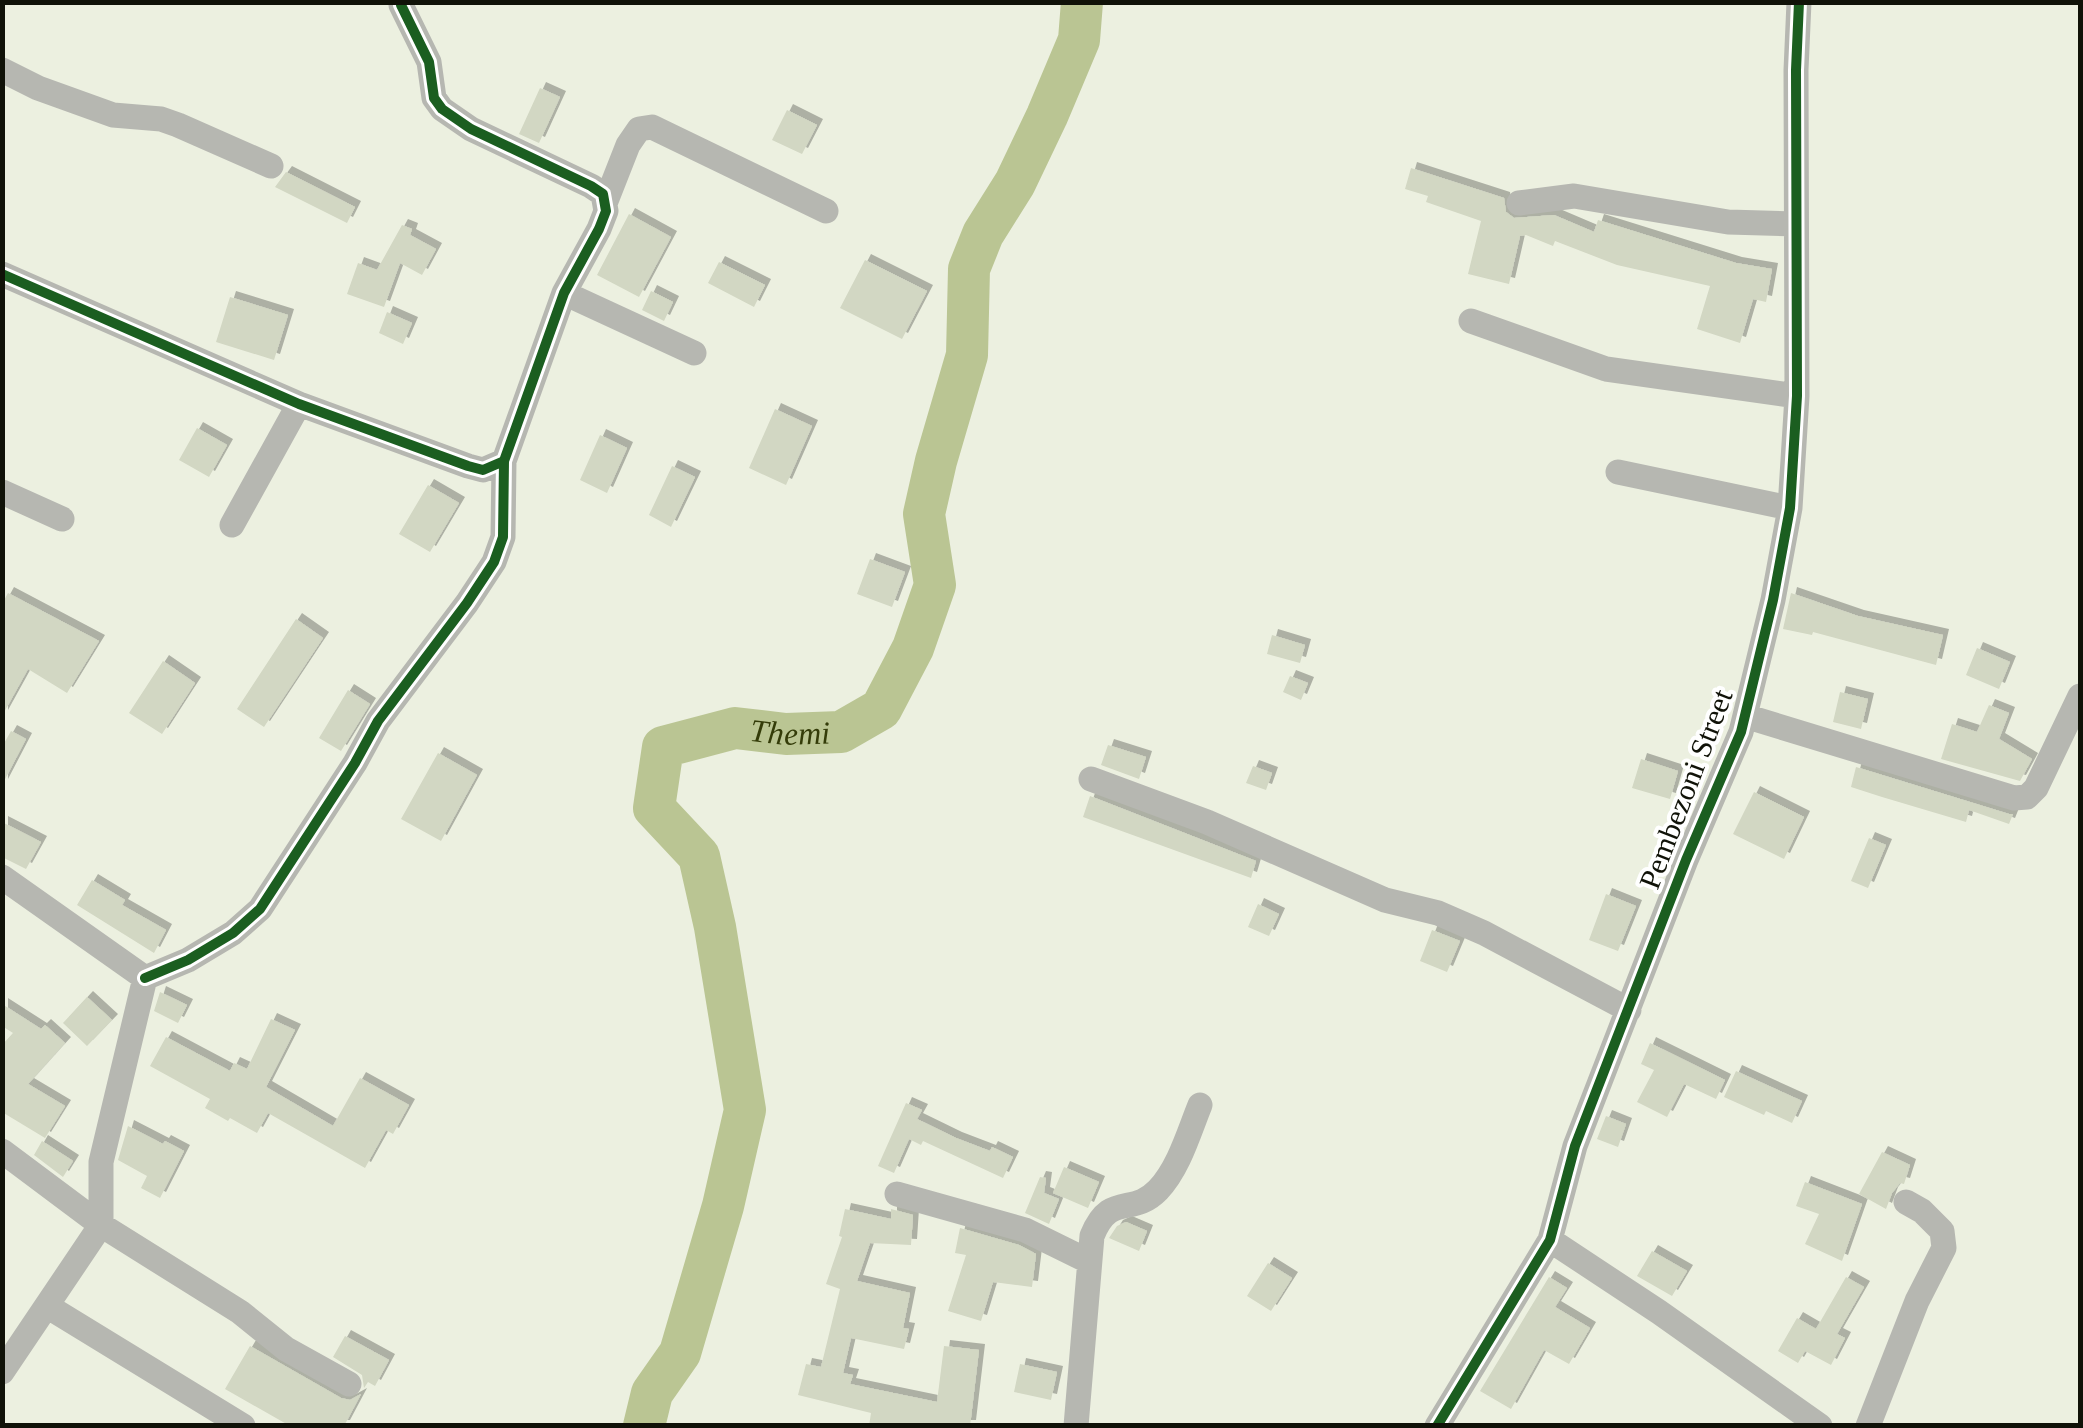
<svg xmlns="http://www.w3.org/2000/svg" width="2083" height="1428" font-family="Georgia,serif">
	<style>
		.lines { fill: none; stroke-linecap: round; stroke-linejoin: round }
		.river { stroke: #bac593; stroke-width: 42 }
		.building { fill: #d2d7c3; filter: url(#shadow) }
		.street { stroke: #b6b7b1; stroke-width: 25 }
		.cycleway-casing { stroke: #fff; stroke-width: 16 }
		.cycleway { stroke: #1b5e20; stroke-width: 10 }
		.labels { text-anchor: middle; stroke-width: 8; stroke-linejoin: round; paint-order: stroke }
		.street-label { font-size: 30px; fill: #101208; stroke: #fff }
		.water-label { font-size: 32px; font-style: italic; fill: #343c09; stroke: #fff }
	</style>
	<defs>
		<filter id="shadow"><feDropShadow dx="6" dy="-6" stdDeviation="0" flood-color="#0004"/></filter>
	</defs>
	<rect width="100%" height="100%" fill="#ecf0e0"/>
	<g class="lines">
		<path class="river" id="s1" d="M 644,1426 L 652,1393 L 680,1353 L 723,1206 L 745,1110 L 715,927 L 699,856 L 654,808 L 663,747 L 735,728 L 786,734 L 841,732 L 881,709 L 913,648 L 935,585 L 924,514 L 936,461 L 967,355 L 969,269 L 983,234 L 1015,183 L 1047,116 L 1079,40 L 1082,2"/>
	</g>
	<path class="building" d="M 540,88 L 560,97 L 539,143 L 519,134 Z
		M 787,110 L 817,125 L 802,154 L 772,140 Z
		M 1411,168 L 1504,198 L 1506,212 L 1514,218 L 1554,215 L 1594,232 L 1598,220 L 1736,263 L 1772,269 L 1766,302 L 1753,299 L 1740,343 L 1697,329 L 1710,286 L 1617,265 L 1555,241 L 1553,246 L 1526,235 L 1520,236 L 1509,284 L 1468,274 L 1481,221 L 1426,202 L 1428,196 L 1405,189 Z
		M 286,172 L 355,207 L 347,223 L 275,187 Z
		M 629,214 L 671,237 L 639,297 L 597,275 Z
		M 402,225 L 412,229 L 410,235 L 436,249 L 422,275 L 400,263 L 384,307 L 347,294 L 358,263 L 377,270 Z
		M 865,260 L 927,291 L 902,339 L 840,308 Z
		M 719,262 L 765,285 L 754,307 L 708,283 Z
		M 651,291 L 673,302 L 664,321 L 642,310 Z
		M 230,297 L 288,315 L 274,360 L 216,342 Z
		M 387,312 L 412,323 L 403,344 L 379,333 Z
		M 775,409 L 812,426 L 786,485 L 749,468 Z
		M 197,428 L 227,445 L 209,477 L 179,460 Z
		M 600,435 L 627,448 L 607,493 L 580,480 Z
		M 672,466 L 695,477 L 671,527 L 649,515 Z
		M 428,485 L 459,503 L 430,552 L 399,534 Z
		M 870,559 L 905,572 L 892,607 L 857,594 Z
		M 8,593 L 99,641 L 67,693 L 28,669 L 2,716 L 2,604 Z
		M 1791,593 L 1858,616 L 1943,635 L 1936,665 L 1813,632 L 1812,635 L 1783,629 Z
		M 296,619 L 323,638 L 264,727 L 237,709 Z
		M 1272,635 L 1305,645 L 1300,663 L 1267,654 Z
		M 1977,648 L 2010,662 L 1999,689 L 1966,675 Z
		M 163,661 L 195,683 L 162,734 L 129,713 Z
		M 1290,676 L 1308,683 L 1301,700 L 1283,692 Z
		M 348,690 L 370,704 L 341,751 L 319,738 Z
		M 1840,692 L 1868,699 L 1861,729 L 1833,722 Z
		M 1989,705 L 2009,713 L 1999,739 L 2032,759 L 2020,781 L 1941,759 L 1952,724 L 1977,732 Z
		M 11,731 L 26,739 L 2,785 L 2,747 Z
		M 1108,745 L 1146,757 L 1139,779 L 1101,765 Z
		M 438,753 L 477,775 L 441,841 L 401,819 Z
		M 1641,759 L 1678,771 L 1670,799 L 1632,788 Z
		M 1253,766 L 1272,773 L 1266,790 L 1246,783 Z
		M 1856,767 L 2009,814 L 2013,814 L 2009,824 L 1969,810 L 1966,822 L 1882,797 L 1851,787 Z
		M 1754,792 L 1804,817 L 1784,859 L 1733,834 Z
		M 1090,796 L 1256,861 L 1251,878 L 1083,817 Z
		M 2,822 L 41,842 L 26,869 L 2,857 Z
		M 1869,838 L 1886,845 L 1868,888 L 1851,881 Z
		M 92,880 L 125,900 L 122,905 L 166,930 L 154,953 L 77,905 Z
		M 1606,894 L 1636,906 L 1618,951 L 1589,940 Z
		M 1258,904 L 1279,914 L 1269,936 L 1248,927 Z
		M 1432,930 L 1460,941 L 1447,972 L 1420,961 Z
		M 160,992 L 187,1005 L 178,1023 L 154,1011 Z
		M 87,997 L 112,1020 L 87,1046 L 63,1023 Z
		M 2,1004 L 41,1029 L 45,1025 L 65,1043 L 28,1084 L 65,1106 L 45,1138 L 2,1112 L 2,1045 L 13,1033 L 2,1026 Z
		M 271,1019 L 295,1030 L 266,1087 L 333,1126 L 360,1078 L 409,1105 L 393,1134 L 386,1130 L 365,1168 L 268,1113 L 257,1133 L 230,1118 L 228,1121 L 205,1108 L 210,1099 L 150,1066 L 166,1037 L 230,1071 L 234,1063 L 247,1069 Z
		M 1650,1043 L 1725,1080 L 1716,1099 L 1684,1084 L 1667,1117 L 1637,1102 L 1654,1070 L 1641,1064 Z
		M 1736,1071 L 1802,1101 L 1792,1123 L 1766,1111 L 1764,1115 L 1724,1097 Z
		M 906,1103 L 922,1110 L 917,1119 L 956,1138 L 990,1151 L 992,1147 L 1013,1157 L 1003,1178 L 923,1141 L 921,1145 L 909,1139 L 894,1173 L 878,1166 Z
		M 1606,1116 L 1626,1124 L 1618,1147 L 1597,1139 Z
		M 128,1126 L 163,1144 L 165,1141 L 184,1151 L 160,1198 L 141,1188 L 147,1176 L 118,1160 Z
		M 42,1141 L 73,1161 L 63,1177 L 34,1155 Z
		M 1882,1152 L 1910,1165 L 1904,1184 L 1900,1183 L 1892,1193 L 1886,1209 L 1859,1194 Z
		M 1064,1167 L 1099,1182 L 1088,1208 L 1053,1193 Z
		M 1040,1177 L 1046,1178 L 1044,1193 L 1059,1199 L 1049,1224 L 1025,1213 Z
		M 1805,1182 L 1862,1204 L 1842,1261 L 1805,1244 L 1819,1214 L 1796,1206 Z
		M 845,1209 L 891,1219 L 891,1209 L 913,1215 L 911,1245 L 870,1243 L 857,1281 L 910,1293 L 903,1328 L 909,1329 L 904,1349 L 851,1338 L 843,1373 L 853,1375 L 850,1384 L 937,1402 L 944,1346 L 979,1350 L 970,1426 L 869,1426 L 871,1413 L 798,1395 L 806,1364 L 821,1367 L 840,1289 L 826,1284 L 842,1237 L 839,1236 Z
		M 1126,1222 L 1147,1231 L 1139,1251 L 1109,1238 L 1117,1226 Z
		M 960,1228 L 1019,1245 L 1036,1254 L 1032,1287 L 993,1282 L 981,1321 L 948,1311 L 966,1255 L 955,1253 Z
		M 1652,1251 L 1687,1271 L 1672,1296 L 1637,1276 Z
		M 1268,1263 L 1292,1278 L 1271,1311 L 1247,1296 Z
		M 1549,1277 L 1567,1288 L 1555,1307 L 1590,1328 L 1569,1364 L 1544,1350 L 1511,1409 L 1480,1391 Z
		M 1846,1277 L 1864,1287 L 1837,1334 L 1845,1338 L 1831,1365 L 1805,1351 L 1798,1363 L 1778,1351 L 1797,1318 L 1816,1329 Z
		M 345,1336 L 389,1360 L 375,1386 L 368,1382 L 364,1388 L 362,1375 L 333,1357 Z
		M 250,1346 L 341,1398 L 350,1400 L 361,1394 L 344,1426 L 290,1426 L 225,1389 Z
		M 1020,1364 L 1057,1372 L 1051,1400 L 1014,1392 Z"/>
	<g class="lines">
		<path class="street" d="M 2,70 L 38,88 L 113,115 L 161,119 L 178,125 L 271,166
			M 606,201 L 628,145 L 639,129 L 652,127 L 826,211
			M 1519,203 L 1574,196 L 1728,222 L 1796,224
			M 2,274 L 299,404 L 468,466 L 483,470 L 504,461 L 564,293 L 599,229 L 606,211 L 603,194 L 591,186 L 471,129 L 442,109 L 434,98 L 429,62 L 401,5
			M 564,293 L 694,353
			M 1471,321 L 1606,369 L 1797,396
			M 1618,472 L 1790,508
			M 2,492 L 62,519
			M 232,525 L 299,404
			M 1745,716 L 2014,798 L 2027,797 L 2036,788 L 2080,696
			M 1091,779 L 1207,822 L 1385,900 L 1438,913 L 1484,933 L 1629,1010
			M 2,877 L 145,978
			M 145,978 L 188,960 L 233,933 L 260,909 L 355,763 L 378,721 L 467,603 L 494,562 L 503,537 L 504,461
			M 2,1151 L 101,1225 L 240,1312 L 286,1349 L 349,1384
			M 897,1194 L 1025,1230 L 1088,1261
			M 1550,1240 L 1659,1312 L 1820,1426
			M 47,1306 L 243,1426
			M 2,1372 L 101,1225 L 101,1162 L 145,978
			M 1076,1426 L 1092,1236 C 1110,1191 1132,1217 1158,1190 C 1179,1168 1189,1132 1200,1105
			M 1437,1426 L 1550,1240 L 1575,1146 L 1686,860 L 1741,732 L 1773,600 L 1790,508 L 1797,396 L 1796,70 L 1799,2
			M 1868,1426 L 1917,1301 L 1944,1248 L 1942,1231 L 1922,1211 L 1906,1202"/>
		<defs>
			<path id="cycleway" d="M 2,274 L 299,404 L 468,466 L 483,470 L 504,461 L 564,293 L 599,229 L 606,211 L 603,194 L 591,186 L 471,129 L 442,109 L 434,98 L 429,62 L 401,5
				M 145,978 L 188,960 L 233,933 L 260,909 L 355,763 L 378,721 L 467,603 L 494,562 L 503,537 L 504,461
				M 1437,1426 L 1550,1240 L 1575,1146 L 1686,860 L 1741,732 L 1773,600 L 1790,508 L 1797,396 L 1796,70 L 1799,2"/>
		</defs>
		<use href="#cycleway" class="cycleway-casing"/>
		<use href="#cycleway" class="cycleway"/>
	</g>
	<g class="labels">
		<g class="street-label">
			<text transform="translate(1686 789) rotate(-69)" y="10">Pembezoni Street</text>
		</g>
		<g class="water-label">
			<text dy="11" stroke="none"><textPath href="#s1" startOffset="850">Themi</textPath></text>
		</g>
	</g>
	<rect width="2083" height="1428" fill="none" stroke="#101208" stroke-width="10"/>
</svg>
